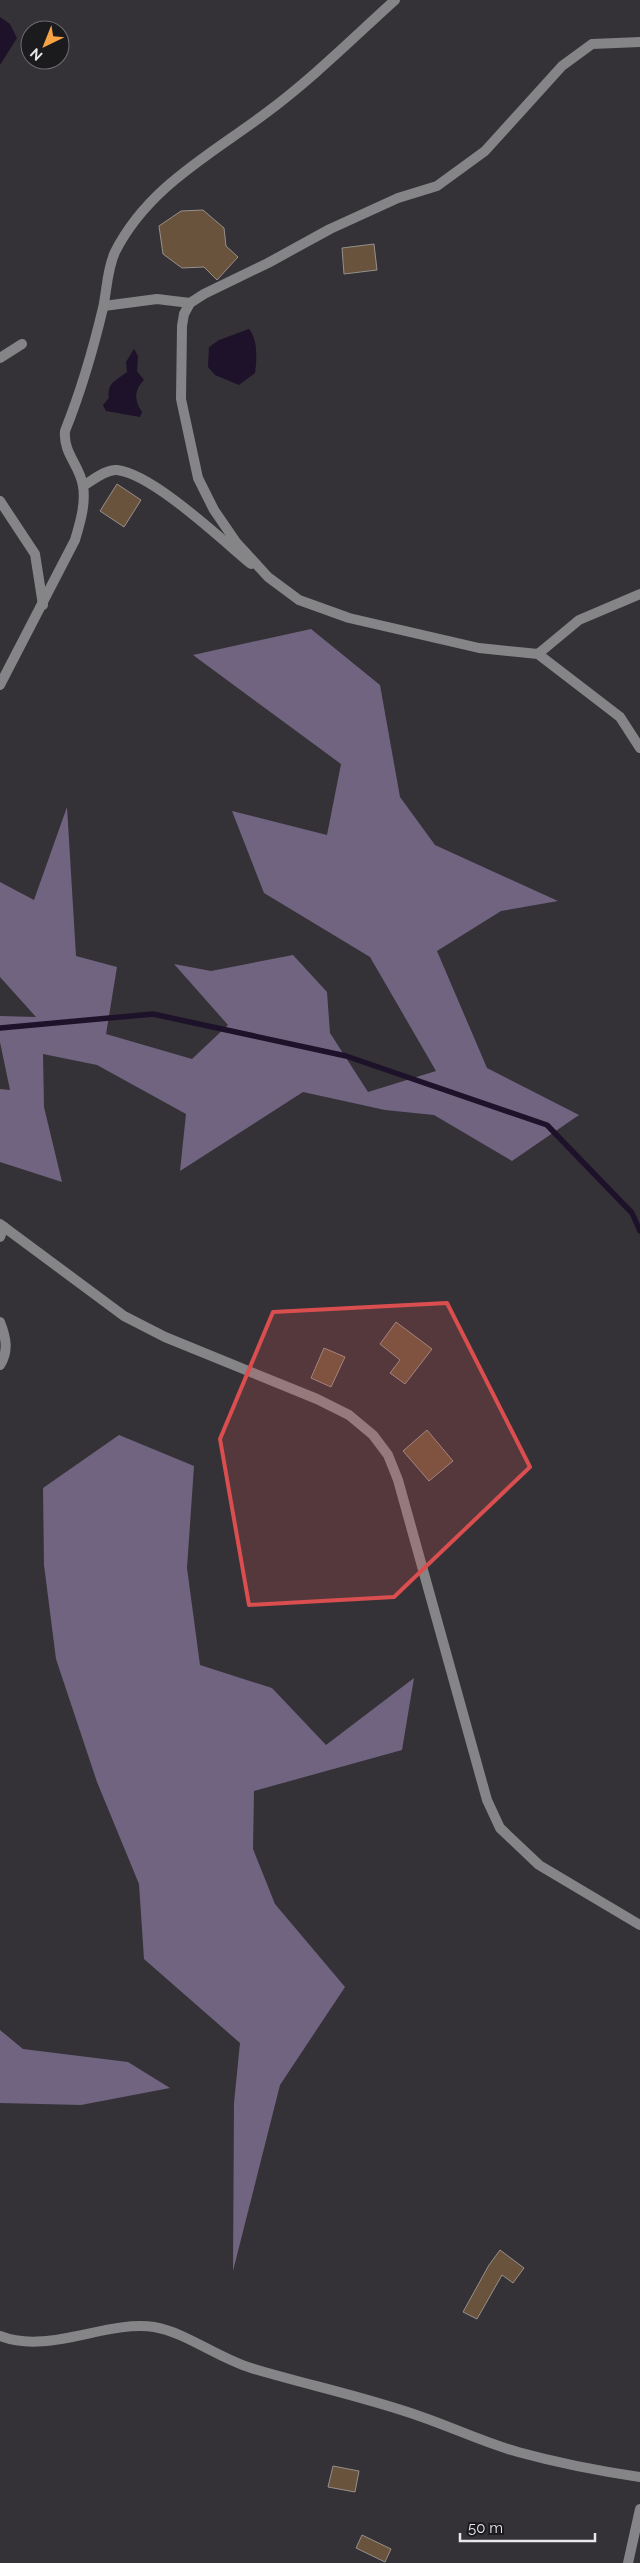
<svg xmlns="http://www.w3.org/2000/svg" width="640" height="2563" font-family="Raleway,sans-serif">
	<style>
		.forest { fill: #706480 }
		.water { fill: #1d1229 }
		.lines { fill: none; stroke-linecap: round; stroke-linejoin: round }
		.stream { stroke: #1d1229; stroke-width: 5.5 }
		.building { fill: #6a533d; stroke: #96908b }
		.service { stroke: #858486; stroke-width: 10 }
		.minor { stroke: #858486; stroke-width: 10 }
		.marked { fill: #da4e4f; fill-opacity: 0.2; stroke: #da4e4f; stroke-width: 4; stroke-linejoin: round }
	</style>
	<rect width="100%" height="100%" fill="#343237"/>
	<path class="forest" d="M 311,629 L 380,685 L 400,797 L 435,845 L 558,901 L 501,911 L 437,951 L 487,1068 L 579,1115 L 512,1161 L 434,1115 L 385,1110 L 303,1092 L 180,1171 L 186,1114 L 97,1065 L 43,1054 L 44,1107 L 62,1182 L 0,1162 L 0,1089 L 10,1090 L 0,1042 L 0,1016 L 36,1017 L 0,977 L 0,882 L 34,900 L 67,807 L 76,956 L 117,967 L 106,1034 L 192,1059 L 228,1025 L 174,964 L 211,971 L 293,955 L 327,992 L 330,1033 L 368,1092 L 436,1071 L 370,957 L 264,893 L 232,811 L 327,835 L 341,764 L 193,655 Z
		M 119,1435 L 194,1466 L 187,1568 L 200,1665 L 272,1688 L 326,1745 L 414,1678 L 402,1750 L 254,1791 L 253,1849 L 275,1904 L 345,1987 L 280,2085 L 233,2271 L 234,2103 L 240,2043 L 144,1959 L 139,1884 L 97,1782 L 56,1659 L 44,1565 L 43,1488 Z
		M 0,2030 L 23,2049 L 128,2062 L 170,2088 L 81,2105 L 0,2103 Z"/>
	<path class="water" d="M 0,17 L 10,24 L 17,38 L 0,65 Z
		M 249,329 C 258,340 257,359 255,373 L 239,385 L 215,375 L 208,367 L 209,347 L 219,340 Z
		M 134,349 L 138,356 L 137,371 L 144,380 C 134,390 134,401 142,412 L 140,417 L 106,411 L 103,405 L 109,398 C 106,383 117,380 127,372 L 126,362 Z"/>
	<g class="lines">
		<path class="stream" d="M 0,1028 L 153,1014 L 346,1056 L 547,1125 L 632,1213 L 640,1231"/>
	</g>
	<path class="building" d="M 203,210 L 224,228 L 226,246 L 238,257 L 217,280 L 204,267 L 182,268 L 163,254 L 159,226 L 181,211 Z
		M 374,244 L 377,270 L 344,274 L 342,248 Z
		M 117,484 L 141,500 L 124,527 L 100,511 Z
		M 396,1322 L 432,1349 L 405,1384 L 390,1373 L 400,1360 L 380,1344 Z
		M 324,1348 L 345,1357 L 331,1387 L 311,1378 Z
		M 427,1430 L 453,1461 L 429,1481 L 403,1451 Z
		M 500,2250 L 524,2268 L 513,2283 L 502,2275 L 477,2319 L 463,2312 L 489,2265 Z
		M 333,2466 L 359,2471 L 355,2492 L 328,2487 Z
		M 362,2535 L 391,2549 L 385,2562 L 356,2548 Z"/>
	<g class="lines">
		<path class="service" d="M 104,306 L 157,299 L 190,303
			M 0,358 L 22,344
			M 83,486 C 93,480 106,469 117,470 C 153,474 222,540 251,564
			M 0,501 L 35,554 L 43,605
			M 0,1237 L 4,1227
			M 0,1322 C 6,1337 9,1351 0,1365
			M 628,2563 L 640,2509"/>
		<path class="minor" d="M 640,42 L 592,44 L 562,66 L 485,151 L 437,186 L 398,198 L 330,229 L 268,263 L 204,294 L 190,303 L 184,314 L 182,326 L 181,399 L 198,478 L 214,510 L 236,542 L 268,577 L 299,600 L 349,618 L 479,648 L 538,654 L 579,620 L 640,594
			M 538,654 L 620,717 L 640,748
			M 0,685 L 75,540 C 80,523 86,504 83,486 C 80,465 63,454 65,431 C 81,391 93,350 103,308 C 107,290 107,269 115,252 C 148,187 210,155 266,113 C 312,79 353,38 395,0
			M 0,1224 L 124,1316 L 165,1337 L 317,1399 L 349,1415 L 373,1435 L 388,1455 L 398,1480 L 487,1800 L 500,1828 L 539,1865 L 640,1925
			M 0,2336 C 48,2355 106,2320 154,2327 C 185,2332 218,2358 251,2368 C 307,2385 366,2397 422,2417 C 454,2428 485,2443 518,2452 C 558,2463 599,2471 640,2477"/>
	</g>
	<path class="marked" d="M 447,1303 L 530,1467 L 394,1597 L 249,1605 L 220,1439 L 273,1312 Z"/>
	<g transform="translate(45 45) rotate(223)"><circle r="24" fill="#1b1a1d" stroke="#6d6c6f"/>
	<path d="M0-4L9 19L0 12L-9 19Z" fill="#f5a345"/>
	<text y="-8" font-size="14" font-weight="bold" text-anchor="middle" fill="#e8e7eb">N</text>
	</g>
	<path d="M460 2533v8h135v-8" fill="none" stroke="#e8e7eb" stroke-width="2.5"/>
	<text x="468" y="2533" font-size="15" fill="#e8e7eb" stroke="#1b1a1d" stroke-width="4" paint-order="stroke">50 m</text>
</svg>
